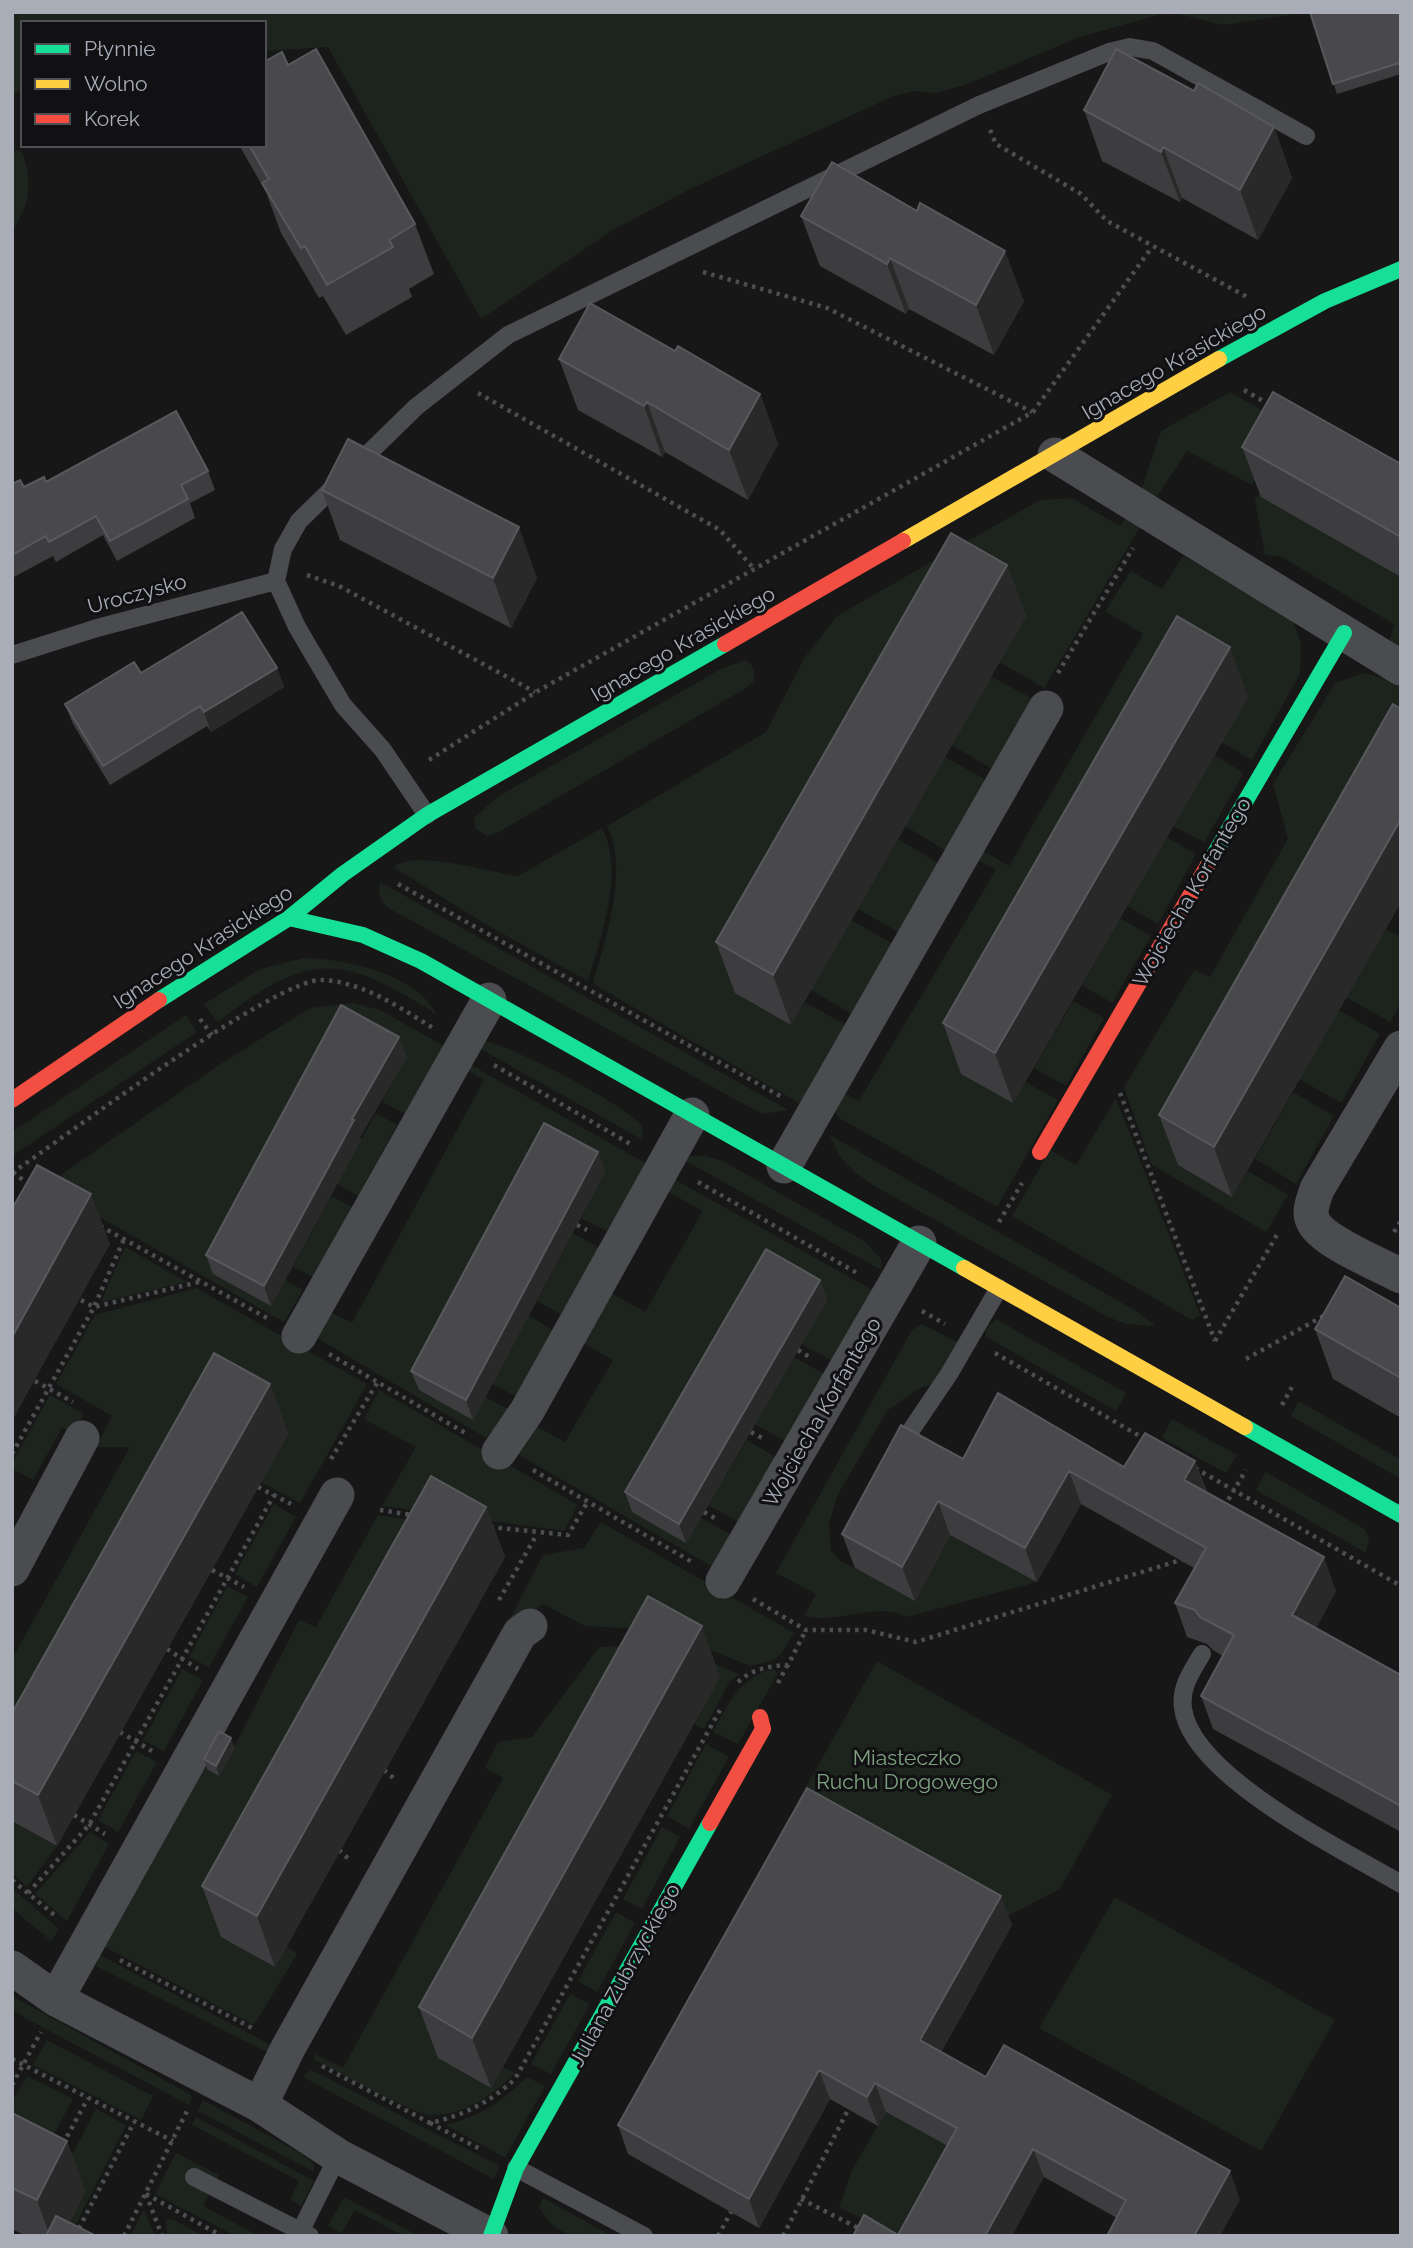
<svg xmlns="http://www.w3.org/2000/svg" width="1413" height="2248" font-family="Raleway,sans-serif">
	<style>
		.green { fill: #1d241e }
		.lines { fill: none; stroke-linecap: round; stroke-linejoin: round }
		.path { stroke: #4d4e52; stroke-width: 4.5; stroke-dasharray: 3.5 5; stroke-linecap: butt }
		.lane { stroke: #4b4c50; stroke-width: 18 }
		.street { stroke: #4b4c50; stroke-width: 35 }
		.fast { stroke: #16e098; stroke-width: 16 }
		.slow { stroke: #ffcf43; stroke-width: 16 }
		.jam { stroke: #f24e42; stroke-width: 16 }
		.wall { fill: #3d3d3f }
		.shaded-wall { fill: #29292a }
		.building { fill: #49494c; stroke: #58595d; stroke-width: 2 }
		.labels { text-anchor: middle; stroke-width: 6; stroke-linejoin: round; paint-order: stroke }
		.street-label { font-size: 21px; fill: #a8adb8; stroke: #111113 }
		.park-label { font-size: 21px; fill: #7fa381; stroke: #111113 }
	</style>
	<rect width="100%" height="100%" fill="#171717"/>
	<path class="green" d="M 12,12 L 1169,12 L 1080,37 L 965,85 L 935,93 L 915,91 L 894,96 L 690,189 L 613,230 L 481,319 L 328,47 L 264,51 L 264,23 L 23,23 L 23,87 L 12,96 Z
		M 1170,12 L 1308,12 L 1224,25 Z
		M 21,150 C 33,178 31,206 12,230 L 12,152 Z
		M 1230,392 L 1286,424 L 1252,485 L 1187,451 L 1154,501 L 1140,494 L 1161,431 Z
		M 1291,437 L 1401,577 L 1401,657 L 1389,644 L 1394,624 L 1280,556 L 1265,555 L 1255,501 Z
		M 1072,498 L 1120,526 L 1128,515 L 1141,525 L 1044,688 L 999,662 L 735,992 L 791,1025 L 805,1002 L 848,1026 L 803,1101 L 799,1103 L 597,986 L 593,982 C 606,939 629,867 607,826 L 766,732 L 805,657 L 837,616 L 1040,500 Z
		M 1183,556 L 1291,616 L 1301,643 L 1300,674 L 1252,760 L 1221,742 L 961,1073 L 1013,1103 L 1025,1082 L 1058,1100 L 997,1207 L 839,1118 L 833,1108 L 840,1091 L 859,1101 L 996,870 L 974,857 L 980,849 L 1009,866 L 1143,634 L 1105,611 L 1131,571 L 1162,589 Z
		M 745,660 C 754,665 755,671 754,681 L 746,688 L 497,833 L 487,836 L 476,829 L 474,818 L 497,797 L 721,669 Z
		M 1364,673 L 1401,683 L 1401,773 L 1178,1165 L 1232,1197 L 1248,1171 L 1288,1195 L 1266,1232 L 1151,1164 L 1124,1087 L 1194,970 L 1210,977 L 1288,839 L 1273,784 L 1335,683 Z
		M 990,676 L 1035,700 L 995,771 L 952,745 Z
		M 1214,755 L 1241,771 L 1243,775 L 1204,842 L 1173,826 Z
		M 945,757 L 990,782 L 948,852 L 905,826 Z
		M 602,828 C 625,873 601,935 588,981 L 487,925 L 393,867 C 415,849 489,872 518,876 Z
		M 1167,837 L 1196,854 L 1158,924 L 1127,906 Z
		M 898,839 L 940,864 L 902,934 L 858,909 Z
		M 380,882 L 788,1110 L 762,1114 L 392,910 C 381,903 377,895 380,882 Z
		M 1120,918 L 1151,936 L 1112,1003 L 1082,985 Z
		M 851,920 L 895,945 L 855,1016 L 811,990 Z
		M 1385,929 L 1401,937 L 1401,1003 L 1390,1022 L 1346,997 Z
		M 304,958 C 346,959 417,974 437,1015 C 342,953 309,951 218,1022 L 204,1004 L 260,969 Z
		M 1073,1001 L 1104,1018 L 1066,1086 L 1034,1068 Z
		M 353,1003 L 380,1010 L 451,1050 L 412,1113 L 404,1113 L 382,1102 L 406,1056 L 349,1025 L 285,1280 L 303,1290 L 284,1322 L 45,1186 L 219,1065 L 310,1008 Z
		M 1339,1010 L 1380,1034 L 1341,1103 L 1299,1079 Z
		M 186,1015 L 197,1032 L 12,1156 L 12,1132 Z
		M 484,1041 C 513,1046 626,1105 642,1126 L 643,1140 L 475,1046 Z
		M 462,1060 L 649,1165 L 611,1233 L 581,1218 L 605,1171 L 485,1397 L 510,1410 L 493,1442 L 307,1332 L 321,1307 L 352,1323 L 484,1080 L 457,1064 Z
		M 1293,1092 L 1334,1116 L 1296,1184 L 1255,1159 Z
		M 1116,1098 L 1200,1315 L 1192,1320 L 1012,1216 L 1050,1150 L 1076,1165 Z
		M 376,1113 L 397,1125 L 358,1196 L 337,1184 Z
		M 830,1135 L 1136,1311 L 1156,1326 L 1126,1324 L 1108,1317 L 878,1188 C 856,1174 839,1162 830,1135 Z
		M 691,1156 L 705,1156 L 723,1161 L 864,1241 L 881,1259 L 881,1270 L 684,1160 Z
		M 672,1178 L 878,1293 L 838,1364 L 801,1344 L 701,1518 L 737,1538 L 720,1571 L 514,1452 L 530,1423 L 565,1442 L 613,1360 L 578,1340 L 607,1291 L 645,1312 L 703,1211 L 665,1190 Z
		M 331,1196 L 353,1207 L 313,1277 L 293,1267 Z
		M 573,1233 L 601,1249 L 563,1315 L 537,1301 Z
		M 125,1247 L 187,1282 L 101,1302 Z
		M 196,1288 L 367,1384 L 300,1503 L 261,1482 L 12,1796 L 12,1659 L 130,1447 L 96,1447 L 112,1416 L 56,1384 L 95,1315 Z
		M 528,1315 L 554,1331 L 517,1397 L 492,1384 Z
		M 996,1319 L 1126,1393 L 1116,1411 L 985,1336 L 986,1329 Z
		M 922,1324 L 967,1347 L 944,1383 L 922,1387 L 888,1410 L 838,1494 L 829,1523 L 831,1551 L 841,1561 L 914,1600 L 950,1535 L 1037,1582 L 907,1617 C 876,1601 839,1625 804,1616 L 816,1594 L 776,1573 L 912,1330 Z
		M 794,1357 L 830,1377 L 790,1444 L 755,1424 Z
		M 379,1390 L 578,1505 L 564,1531 L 382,1506 L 416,1447 L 364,1419 Z
		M 50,1395 L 84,1414 L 73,1433 L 62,1428 L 33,1480 L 12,1469 L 12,1463 Z
		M 1299,1401 L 1401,1460 L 1401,1479 L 1291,1416 Z
		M 1172,1419 L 1237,1455 L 1226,1473 L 1162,1438 Z
		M 747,1440 L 782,1461 L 745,1526 L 708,1505 Z
		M 1266,1472 L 1364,1529 L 1369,1538 L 1366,1553 L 1256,1490 Z
		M 274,1504 L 296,1517 L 257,1587 L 235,1574 Z
		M 378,1515 L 449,1526 L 286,1946 L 297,1954 L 254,2025 L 103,1946 L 191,1760 L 220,1775 L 299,1620 L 316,1627 Z
		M 601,1522 L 794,1633 L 781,1654 L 772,1661 L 750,1666 L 660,1630 L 585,1626 L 543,1604 L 523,1623 L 511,1617 L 543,1555 L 584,1548 Z
		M 227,1586 L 248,1597 L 209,1667 L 189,1657 Z
		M 666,1643 L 739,1674 L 729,1683 L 704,1729 L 694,1724 L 720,1677 L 491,2088 L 503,2067 L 515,2073 C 493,2095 463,2117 430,2115 C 416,2115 331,2068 313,2059 L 315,2054 L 343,2068 L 503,1778 L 485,1768 L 498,1742 L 532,1737 L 599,1647 Z
		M 877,1661 L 1112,1795 L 1060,1889 L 1006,1917 L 798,1801 Z
		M 182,1669 L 203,1680 L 164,1751 L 143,1740 Z
		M 773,1669 L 778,1673 L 738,1744 L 713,1732 C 728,1704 739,1677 773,1669 Z
		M 706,1744 L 729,1757 L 689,1829 L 667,1816 Z
		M 136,1751 L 157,1762 L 118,1832 L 98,1820 Z
		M 12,1821 L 57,1846 L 27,1887 L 12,1873 Z
		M 662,1827 L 680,1837 L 642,1909 L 623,1899 Z
		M 90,1832 L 109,1844 L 67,1921 L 35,1894 Z
		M 12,1888 L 59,1929 L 51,1941 L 12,1908 Z
		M 1115,1897 L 1335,2020 L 1261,2151 L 1039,2028 Z
		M 616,1912 L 635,1923 L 597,1992 L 578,1981 Z
		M 98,1954 L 275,2047 L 271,2054 L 96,1966 Z
		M 570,1994 L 590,2004 L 551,2074 L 531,2064 Z
		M 12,1996 L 193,2096 L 189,2105 L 27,2019 L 12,2009 Z
		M 47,2040 L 153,2096 L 141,2120 L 33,2065 Z
		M 311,2070 L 500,2166 L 494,2179 L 303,2077 Z
		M 27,2076 L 73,2099 L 36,2167 L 12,2155 L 12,2102 Z
		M 527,2077 L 545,2086 L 505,2158 L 446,2125 C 479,2117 503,2101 527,2077 Z
		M 203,2100 L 302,2154 L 314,2164 L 314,2172 L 198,2111 Z
		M 96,2109 L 126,2125 L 70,2236 L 60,2178 Z
		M 886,2112 L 958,2151 L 913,2236 L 896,2236 L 839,2207 L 852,2170 Z
		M 196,2117 L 314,2181 L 301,2206 L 290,2200 L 299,2181 L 192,2125 Z
		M 176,2153 L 219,2175 L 203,2206 L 259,2236 L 235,2236 L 155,2194 Z
		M 344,2197 L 419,2236 L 404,2236 L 355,2210 L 342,2233 L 328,2226 Z
		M 543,2198 L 552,2203 L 612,2236 C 577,2236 559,2241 539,2207 Z
		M 144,2209 L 155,2236 L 130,2236 Z
		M 170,2219 L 174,2220 L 204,2236 L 168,2236 L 165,2221 Z"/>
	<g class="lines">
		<path class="path" d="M 12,12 L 13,12
			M 990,130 L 996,144 L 1081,194 L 1107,221 L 1249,298
			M 703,272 L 827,308 L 1032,412
			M 1244,390 L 1270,405
			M 478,393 L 720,530 L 755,570
			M 307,575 L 339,586 L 535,692
			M 1058,673 L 1133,548
			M 429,760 L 536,692 L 1033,412 L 1152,247
			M 398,884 L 782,1097
			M 200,1019 L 212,1035
			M 494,1065 L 632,1145
			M 1120,1093 L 1215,1341
			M 13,1172 L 29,1185
			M 12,1173 C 63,1138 276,978 322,980 C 363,982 399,1007 433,1028
			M 698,1182 L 857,1273
			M 999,1222 L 1022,1183
			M 577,1225 L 587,1230
			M 100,1226 L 267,1318
			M 1394,1232 L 1401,1221
			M 81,1300 L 94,1307 L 199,1282
			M 922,1311 L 945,1324
			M 1215,1341 L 1278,1233
			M 798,1350 L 811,1358
			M 995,1353 L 1145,1439
			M 329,1354 L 467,1434
			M 1246,1359 L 1327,1314
			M 35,1381 L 73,1402
			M 1282,1405 L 1292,1387
			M 751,1432 L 764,1439
			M 12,1454 L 94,1307 L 124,1239
			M 331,1459 L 377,1383
			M 1195,1468 L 1401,1586
			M 533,1470 L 692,1562
			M 258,1487 L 291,1504
			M 1224,1507 L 1246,1470
			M 380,1510 L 412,1515
			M 704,1512 L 718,1520
			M 490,1527 L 568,1535 L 588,1501
			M 212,1570 L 244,1587
			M 753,1599 L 806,1630 L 866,1630 L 916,1642 L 1184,1559
			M 499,1600 L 537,1534
			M 167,1649 L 198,1669
			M 738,1682 C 752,1669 769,1666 788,1665 L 806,1630
			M 778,1683 L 787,1666
			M 120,1732 L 152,1751
			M 384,1770 L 397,1781
			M 74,1815 L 105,1834
			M 339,1850 L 351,1861
			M 12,1880 L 58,1918
			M 28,1893 L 89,1825 L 274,1495
			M 120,1960 L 256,2030
			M 12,2059 L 173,2141
			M 322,2066 L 430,2123 C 464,2115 489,2103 515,2079 L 720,1710
			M 12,2085 L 41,2032
			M 430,2123 L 482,2150
			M 63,2144 L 88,2098
			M 146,2194 L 222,2236
			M 146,2194 L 162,2236
			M 801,2199 L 860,2229
			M 75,2236 L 134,2122
			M 124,2236 L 188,2109
			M 718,2236 L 731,2212
			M 783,2236 L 848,2110"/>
		<path class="lane" d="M 12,655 L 97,628 L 276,581
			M 427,815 L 383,750 L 343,705 L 297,627 L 276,581 L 283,549 L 299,521 L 416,407 L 508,335 L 979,105 L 1109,52 L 1130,47 L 1153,51 L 1306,136
			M 899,1448 L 949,1374 L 999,1288
			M 1202,1654 C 1192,1671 1180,1687 1183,1708 C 1191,1776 1345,1851 1401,1884
			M 516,2168 L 644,2236
			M 194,2177 L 310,2236
			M 298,2236 L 338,2156"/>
		<path class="street" d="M 1055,455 L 1401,668
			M 1401,1048 L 1317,1189 C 1314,1199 1308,1211 1313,1221 C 1321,1241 1381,1265 1401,1276
			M 784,1166 L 1046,708
			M 299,1336 L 489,1000
			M 499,1452 L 527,1411 L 692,1115
			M 12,1569 L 82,1438
			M 723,1581 L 919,1243
			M 12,1968 L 56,1999 L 260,2105 L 338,2156 L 491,2236
			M 56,1999 L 337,1495
			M 260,2105 L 288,2048 L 520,1633 L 530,1626"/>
		<path class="fast" d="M 1219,359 L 1325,301 L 1401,269
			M 1208,865 L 1344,633
			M 289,918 L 363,935 L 421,961 L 964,1268
			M 159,1000 L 289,918 L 343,874 L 427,815 L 725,644
			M 1245,1427 L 1401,1515
			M 491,2236 L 516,2168 L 710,1823"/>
		<path class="slow" d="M 903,541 L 1219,359
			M 964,1268 L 1245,1427"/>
		<path class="jam" d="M 725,644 L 903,541
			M 12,1100 L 159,1000
			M 1040,1152 L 1208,865
			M 710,1823 L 763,1729 L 760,1717"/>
	</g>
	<path class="wall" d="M 1310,12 L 1401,12 L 1401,74 L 1337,94 Z
		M 288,65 L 415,224 L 434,274 L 409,289 L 412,297 L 346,335 L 323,296 L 319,298 L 281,233 L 266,192 L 239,145 L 264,145 Z
		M 1194,91 L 1274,127 L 1292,178 L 1258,240 L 1182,198 L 1180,202 L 1102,161 L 1084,110 Z
		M 917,211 L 1024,301 L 994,355 L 909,309 L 906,314 L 820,266 L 801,216 Z
		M 675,351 L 760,394 L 778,444 L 748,500 L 665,452 L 662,457 L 578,410 L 559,359 Z
		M 1242,447 L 1401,464 L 1401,577 L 1261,497 Z
		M 208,471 L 215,490 L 190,503 L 195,518 L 117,561 L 103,535 L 56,562 L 53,556 L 12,578 L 12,484 L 24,487 L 46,482 Z
		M 322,490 L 537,578 L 511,628 L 340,540 Z
		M 1007,565 L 1026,616 L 791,1025 L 735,993 L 716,942 Z
		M 277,668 L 284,687 L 211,732 L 207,726 L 110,785 L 73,724 L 65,704 L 141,673 Z
		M 1248,697 L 1013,1103 L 961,1074 L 943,1023 Z
		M 1401,709 L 1401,902 L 1232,1197 L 1178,1165 L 1159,1115 Z
		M 407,1057 L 360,1137 L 361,1140 L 271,1306 L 213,1274 L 206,1255 Z
		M 598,1152 L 605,1172 L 473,1420 L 419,1390 L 411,1371 Z
		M 820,1280 L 827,1300 L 686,1543 L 632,1512 L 625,1492 Z
		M 1401,1308 L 1401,1418 L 1333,1379 L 1315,1329 Z
		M 270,1384 L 288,1434 L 57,1846 L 12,1821 L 12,1713 Z
		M 963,1459 L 1124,1467 L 1195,1461 L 1207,1492 L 1336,1591 L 1316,1628 L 1401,1675 L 1401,1832 L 1213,1729 L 1201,1696 L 1223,1656 L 1213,1650 L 1207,1644 L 1187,1637 L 1175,1603 L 1194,1568 L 1081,1504 L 1037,1582 L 950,1535 L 915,1601 L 855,1568 L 842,1534 Z
		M 486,1507 L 505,1557 L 275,1967 L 221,1937 L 202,1886 Z
		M 720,1677 L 491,2088 L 438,2058 L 419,2007 Z
		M 235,1748 L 219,1776 L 207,1769 L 204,1759 Z
		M 1012,1925 L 941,2052 L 986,2077 L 1240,2200 L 1117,2218 L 1044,2177 L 898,2235 L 948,2146 L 886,2112 L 878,2126 L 830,2099 L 759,2228 L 628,2154 L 618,2125 Z
		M 12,2113 L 67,2141 L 85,2191 L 70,2222 L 96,2236 L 26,2236 L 12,2229 Z"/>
	<path class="shaded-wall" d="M 1274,127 L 1292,178 L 1258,240 L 1240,190 Z
		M 1163,147 L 1182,198 L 1180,202 L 1161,152 Z
		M 1005,251 L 1024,301 L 994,355 L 976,305 Z
		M 890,258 L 909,309 L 906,314 L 887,264 Z
		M 760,394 L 778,444 L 748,500 L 729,450 Z
		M 647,402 L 665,452 L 662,457 L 644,406 Z
		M 519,527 L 537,578 L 511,628 L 493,578 Z
		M 1007,565 L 1026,616 L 791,1025 L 773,975 Z
		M 1230,647 L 1248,697 L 1013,1103 L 995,1053 Z
		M 277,668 L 284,687 L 211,732 L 204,712 Z
		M 1401,819 L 1401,902 L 1232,1197 L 1214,1147 Z
		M 399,1037 L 407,1057 L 360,1137 L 361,1140 L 271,1306 L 264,1286 L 352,1119 Z
		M 598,1152 L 605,1172 L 473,1420 L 466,1400 Z
		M 91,1194 L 110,1244 L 12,1421 L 12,1337 Z
		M 820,1280 L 827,1300 L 686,1543 L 679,1524 Z
		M 270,1384 L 288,1434 L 57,1846 L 38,1795 Z
		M 1195,1461 L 1207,1495 L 1184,1480 Z
		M 1069,1471 L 1081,1504 L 1037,1582 L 1025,1548 Z
		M 938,1501 L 950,1535 L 915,1601 L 902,1567 Z
		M 486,1507 L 505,1557 L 275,1967 L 257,1916 Z
		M 1324,1557 L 1336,1591 L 1304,1649 L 1292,1615 Z
		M 702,1626 L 720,1677 L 491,2088 L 472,2038 Z
		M 231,1738 L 235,1748 L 219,1776 L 216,1766 Z
		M 1001,1896 L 1012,1925 L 931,2069 L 920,2040 Z
		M 819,2070 L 830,2099 L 759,2228 L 749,2199 Z
		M 875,2083 L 886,2112 L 878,2126 L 867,2097 Z
		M 67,2141 L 85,2191 L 63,2236 L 50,2236 L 37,2200 Z
		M 1033,2149 L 1044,2177 L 1012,2236 L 985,2236 Z
		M 1230,2171 L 1240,2200 L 1220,2236 L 1194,2236 Z"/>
	<path class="building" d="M 1310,12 L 1401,12 L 1401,69 L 1399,63 L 1333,84 Z
		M 316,49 L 415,224 L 389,240 L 393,247 L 327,285 L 305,246 L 301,248 L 262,183 L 269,179 L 249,145 L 264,145 L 264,62 L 282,52 L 288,65 Z
		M 1116,49 L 1194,91 L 1198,83 L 1274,127 L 1240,190 L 1163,147 L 1161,152 L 1084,110 Z
		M 832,162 L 917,211 L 920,203 L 1005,251 L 976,305 L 890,258 L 887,264 L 801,216 Z
		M 590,303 L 675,351 L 678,346 L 760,394 L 729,450 L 647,402 L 644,406 L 559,359 Z
		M 1273,392 L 1401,464 L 1401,537 L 1242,447 Z
		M 176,411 L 208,471 L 181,485 L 188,499 L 110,541 L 96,516 L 49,542 L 46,536 L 12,555 L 12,484 L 20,480 L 24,487 L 44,477 L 46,482 Z
		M 348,439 L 519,527 L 493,578 L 322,490 Z
		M 951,533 L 1007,565 L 773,975 L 716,942 Z
		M 242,612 L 277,668 L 204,712 L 200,706 L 103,766 L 65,704 L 134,662 L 141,673 Z
		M 1177,616 L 1230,647 L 995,1053 L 943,1023 Z
		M 1393,704 L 1401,709 L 1401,819 L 1214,1147 L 1159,1115 Z
		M 341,1005 L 399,1037 L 352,1119 L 354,1120 L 264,1286 L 206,1255 Z
		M 544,1123 L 598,1152 L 466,1400 L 411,1371 Z
		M 37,1165 L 91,1194 L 12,1337 L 12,1209 Z
		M 766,1249 L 820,1280 L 679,1524 L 625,1492 Z
		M 1345,1276 L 1401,1308 L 1401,1378 L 1315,1329 Z
		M 214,1353 L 270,1384 L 38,1795 L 12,1781 L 12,1713 Z
		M 998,1393 L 1124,1467 L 1145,1433 L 1195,1461 L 1184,1480 L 1324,1557 L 1292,1615 L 1401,1675 L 1401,1806 L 1201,1696 L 1234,1635 L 1200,1617 L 1195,1610 L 1175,1603 L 1206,1548 L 1069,1471 L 1025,1548 L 938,1501 L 902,1567 L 842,1534 L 901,1425 L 963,1459 Z
		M 431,1476 L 486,1507 L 257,1916 L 202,1886 Z
		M 648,1596 L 702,1626 L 472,2038 L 419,2007 Z
		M 219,1731 L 231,1738 L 216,1766 L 204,1759 Z
		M 807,1788 L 1001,1896 L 920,2040 L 986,2077 L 1004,2045 L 1230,2171 L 1194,2236 L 1107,2236 L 1126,2200 L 1033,2149 L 985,2236 L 853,2236 L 864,2215 L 898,2235 L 957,2128 L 875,2083 L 867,2097 L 819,2070 L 749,2199 L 618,2125 Z
		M 12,2113 L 67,2141 L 37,2200 L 12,2188 Z
		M 56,2216 L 96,2236 L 46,2236 Z"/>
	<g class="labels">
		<g class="street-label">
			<text transform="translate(1174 362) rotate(-30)" y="7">Ignacego Krasickiego</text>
			<text transform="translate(137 594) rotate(-15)" y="7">Uroczysko</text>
			<text transform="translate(683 644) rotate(-30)" y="7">Ignacego Krasickiego</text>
			<text transform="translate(1192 892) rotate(-60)" y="7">Wojciecha Korfantego</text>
			<text transform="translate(203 947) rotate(-33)" y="7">Ignacego Krasickiego</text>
			<text transform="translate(822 1412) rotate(-60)" y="7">Wojciecha Korfantego</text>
			<text transform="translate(625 1975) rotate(-61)" y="7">Juliana Zubrzyckiego</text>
		</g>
		<g class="park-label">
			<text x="907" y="1765">Miasteczko<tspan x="907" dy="24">Ruchu Drogowego</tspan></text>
		</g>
	</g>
	<rect width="1413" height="2248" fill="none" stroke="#a8adb8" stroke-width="28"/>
	<rect x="21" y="21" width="245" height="126" fill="#111113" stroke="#4d4f55" stroke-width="2"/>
	<rect x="35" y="44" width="35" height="10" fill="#16e098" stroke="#4d4f55" stroke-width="2"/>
	<text x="84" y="56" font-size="21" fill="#a8adb8">Płynnie</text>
	<rect x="35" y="79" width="35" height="10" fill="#ffcf43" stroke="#4d4f55" stroke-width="2"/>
	<text x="84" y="91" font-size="21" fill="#a8adb8">Wolno</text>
	<rect x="35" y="114" width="35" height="10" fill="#f24e42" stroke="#4d4f55" stroke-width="2"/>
	<text x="84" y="126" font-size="21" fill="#a8adb8">Korek</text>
</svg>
